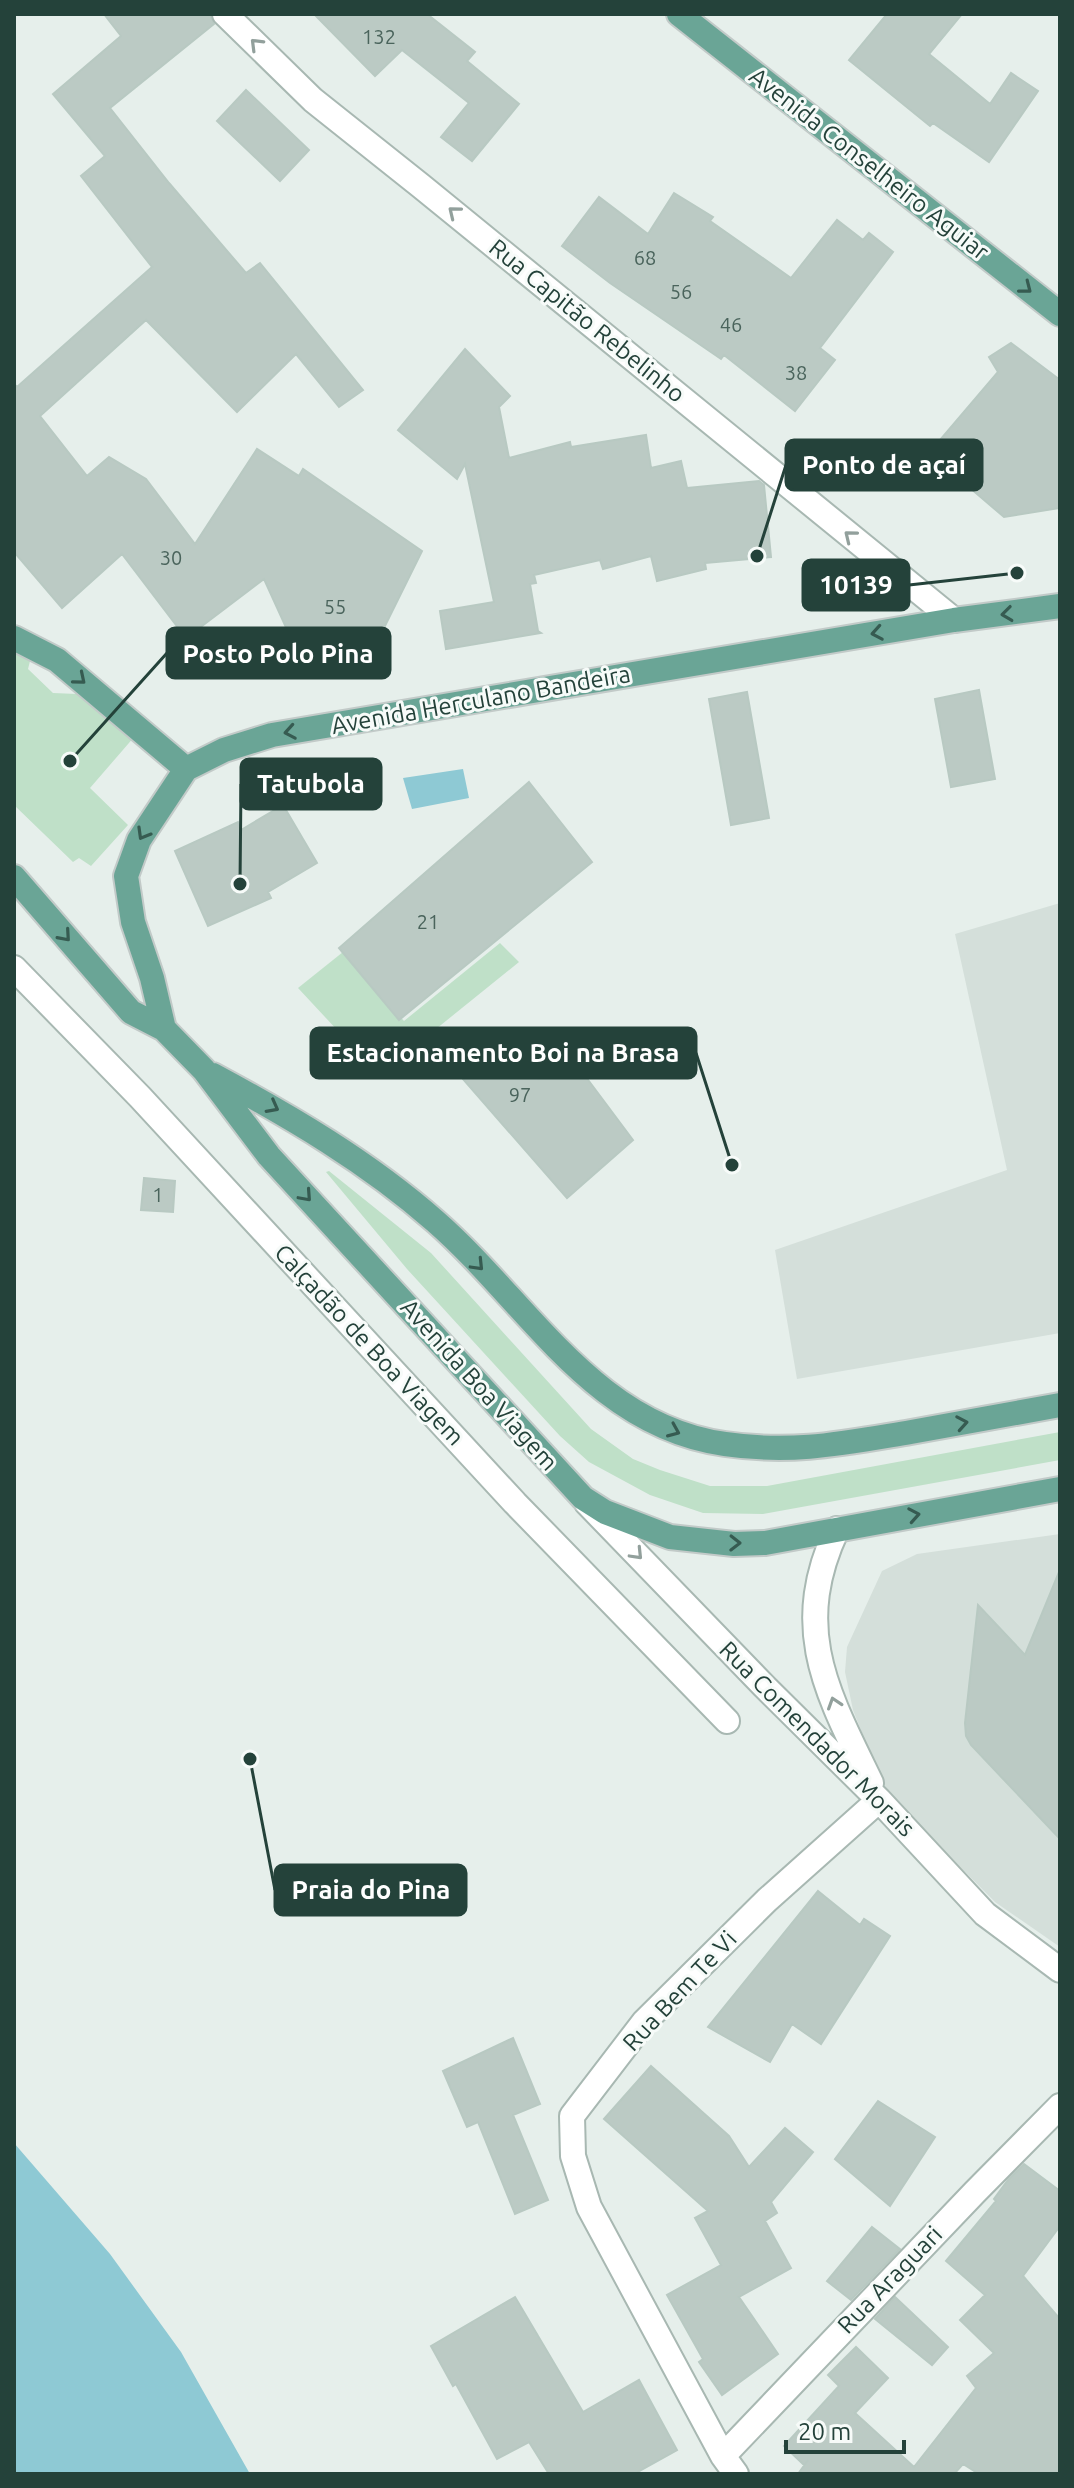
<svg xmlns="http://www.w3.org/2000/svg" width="1074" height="2488" font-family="Ubuntu,sans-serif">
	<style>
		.built { fill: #d4dfda }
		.green { fill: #bfe0c8 }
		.water { fill: #8ec9d4 }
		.building { fill: #bbcac4; stroke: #b8c9c2; stroke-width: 2 }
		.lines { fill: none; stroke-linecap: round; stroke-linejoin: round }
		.minor-casing { stroke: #a8b8b2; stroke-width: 28 }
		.major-casing { stroke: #c2cac8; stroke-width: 28 }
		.minor { stroke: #fff; stroke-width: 24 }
		.major { stroke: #6aa596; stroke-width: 24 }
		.oneway { stroke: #92a09c }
		.oneway2 { stroke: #365b51 }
		.labels { text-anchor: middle; stroke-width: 6; stroke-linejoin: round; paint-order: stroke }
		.number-label { font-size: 20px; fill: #4a645c }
		.street-label { font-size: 24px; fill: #24423a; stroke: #f7fbf9 }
		.leader { fill: none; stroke: #24423a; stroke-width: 3 }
		.callout-dot { fill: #24423a; stroke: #f7fbf9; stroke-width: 3 }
		.callout { fill: #24423a; stroke: #24423a; stroke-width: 3 }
		.callout-label { font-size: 26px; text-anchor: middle; font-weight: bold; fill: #fff }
	</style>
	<rect width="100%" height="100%" fill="#e6efeb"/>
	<path class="built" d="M 1060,903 L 1060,1333 L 797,1379 L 775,1250 L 1007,1170 L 955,934 Z
		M 1060,1534 L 1060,1947 L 995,1902 L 892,1798 L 880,1779 L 853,1710 L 845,1672 L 847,1647 L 882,1571 L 917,1554 Z"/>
	<path class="green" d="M 14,648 L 31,657 L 28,669 L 53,693 L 77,694 L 135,736 L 90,788 L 128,825 L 91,866 L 79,858 L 73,862 L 14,805 Z
		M 500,943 L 519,962 L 379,1075 L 298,988 L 343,952 L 404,1021 Z
		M 329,1171 L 431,1253 L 591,1429 L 633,1459 L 660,1470 L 710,1486 L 767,1486 L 1060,1432 L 1060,1460 L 763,1514 L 703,1513 L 650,1495 L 589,1462 L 560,1436 L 407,1269 L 326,1172 Z"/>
	<path class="water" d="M 463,769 L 469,798 L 412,809 L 403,778 Z
		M 14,2143 L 110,2254 L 181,2352 L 250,2474 L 14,2474 Z"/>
	<path class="building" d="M 104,14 L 210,14 L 214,24 L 110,108 L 169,183 L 246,273 L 260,263 L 363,390 L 339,407 L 296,354 L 237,412 L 146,320 L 40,416 L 87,476 L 109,457 L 146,479 L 195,544 L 257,449 L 299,476 L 303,469 L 422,551 L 375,646 L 299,656 L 264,579 L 186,638 L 122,554 L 62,608 L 14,552 L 14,384 L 17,387 L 152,267 L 81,176 L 105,156 L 53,94 L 121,36 Z
		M 314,14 L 427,14 L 475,52 L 467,61 L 519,104 L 472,161 L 441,137 L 469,103 L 402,50 L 375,76 Z
		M 887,14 L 962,14 L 929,54 L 990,104 L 1011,73 L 1038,91 L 989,162 L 933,123 L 930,126 L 849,60 Z
		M 246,90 L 309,150 L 280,181 L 217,121 Z
		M 674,193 L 713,217 L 710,221 L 791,278 L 837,220 L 863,240 L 869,233 L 893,252 L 820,348 L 835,360 L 795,411 L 724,355 L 721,359 L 610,283 L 562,246 L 599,197 L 648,234 Z
		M 1011,343 L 1060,380 L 1060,508 L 1004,517 L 929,453 L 998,372 L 989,357 Z
		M 465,349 L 510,396 L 499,407 L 509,458 L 570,442 L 571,447 L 646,435 L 651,468 L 681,461 L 687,488 L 759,481 L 764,485 L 771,557 L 705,563 L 706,569 L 657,581 L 651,556 L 603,569 L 600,560 L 534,575 L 536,583 L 530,584 L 538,631 L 541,633 L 446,649 L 440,611 L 494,602 L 465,464 L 457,479 L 398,430 Z
		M 979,690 L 995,779 L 951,787 L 935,699 Z
		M 747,692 L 769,818 L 731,825 L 709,699 Z
		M 529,782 L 592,862 L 399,1020 L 339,948 Z
		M 283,805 L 317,863 L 268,892 L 271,898 L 208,926 L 175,851 L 238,822 L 241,830 Z
		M 510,1041 L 539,1079 L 571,1057 L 633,1140 L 567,1198 L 462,1078 Z
		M 144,1178 L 175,1181 L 173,1212 L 141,1210 Z
		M 1059,1572 L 1060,1572 L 1060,1839 L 971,1745 L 966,1736 L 965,1723 L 978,1605 L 1025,1655 Z
		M 818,1891 L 860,1925 L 864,1919 L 890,1936 L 821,2044 L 792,2024 L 770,2062 L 708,2027 Z
		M 513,2038 L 540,2104 L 513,2115 L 548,2200 L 515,2214 L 478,2122 L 467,2127 L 443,2071 Z
		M 651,2066 L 729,2136 L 749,2167 L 785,2128 L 813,2152 L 771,2202 L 777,2213 L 765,2221 L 791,2268 L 739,2297 L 778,2354 L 722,2395 L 699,2362 L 703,2359 L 667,2295 L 721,2265 L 695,2218 L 708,2211 L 604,2119 Z
		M 878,2101 L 935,2137 L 890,2206 L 835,2159 Z
		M 1024,2164 L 1060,2191 L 1060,2226 L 1023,2276 L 1060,2319 L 1060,2474 L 979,2474 L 963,2464 L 954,2474 L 798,2474 L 808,2460 L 804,2465 L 784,2446 L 839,2386 L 828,2375 L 856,2347 L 888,2378 L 855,2413 L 914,2467 L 976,2388 L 967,2376 L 994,2353 L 960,2320 L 985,2295 L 946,2261 L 996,2201 L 994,2199 L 1008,2180 Z
		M 872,2227 L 900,2249 L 851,2300 L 827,2281 Z
		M 515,2297 L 583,2412 L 639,2380 L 677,2450 L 634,2474 L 549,2474 L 529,2442 L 497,2459 L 456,2384 L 453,2386 L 431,2346 Z
		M 895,2297 L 948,2347 L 932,2365 L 875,2319 Z"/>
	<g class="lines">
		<defs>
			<path id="minor" d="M 225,14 L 313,100 L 421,186 L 954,620
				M 14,968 L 140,1097 L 515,1503 L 727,1721
				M 587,1503 L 764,1686 L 879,1800 L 985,1914 L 1060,1970
				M 837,1529 C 790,1629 827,1692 871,1783
				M 723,2456 L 975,2192 L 1060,2106
				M 736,2474 L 723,2456 L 589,2207 L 573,2156 L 572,2116 L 644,2022 L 767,1900 L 879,1800"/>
			<path id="major" d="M 679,14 L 1060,314
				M 14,638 L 57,660 L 186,769
				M 14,877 L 131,1012 L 164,1029 L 204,1070 L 269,1156 L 583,1498 L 605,1512 L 670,1537 L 734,1544 L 765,1543 L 1060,1489
				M 164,1029 L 152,978 L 133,922 L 126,876 L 139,840 L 186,769 L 224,750 L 272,735 L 954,620 L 1060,606
				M 213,1075 C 291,1117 368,1162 435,1221 C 527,1301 593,1426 725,1444 C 794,1454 844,1443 911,1432 C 961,1423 1010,1414 1060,1405"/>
		</defs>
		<use href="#minor" class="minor-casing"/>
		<use href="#major" class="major-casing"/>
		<use href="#minor" class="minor"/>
		<use href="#major" class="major"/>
	</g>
	<defs><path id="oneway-chevron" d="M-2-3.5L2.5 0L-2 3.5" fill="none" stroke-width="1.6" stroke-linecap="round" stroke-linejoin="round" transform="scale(2)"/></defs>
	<g class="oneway">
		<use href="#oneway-chevron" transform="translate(256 44) rotate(-135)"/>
		<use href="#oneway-chevron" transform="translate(454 212) rotate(-141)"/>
		<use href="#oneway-chevron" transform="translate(850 536) rotate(-141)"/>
		<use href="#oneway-chevron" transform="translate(637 1554) rotate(46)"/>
		<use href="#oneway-chevron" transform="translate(834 1703) rotate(-108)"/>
	</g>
	<g class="oneway2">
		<use href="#oneway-chevron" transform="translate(1026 288) rotate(38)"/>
		<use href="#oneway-chevron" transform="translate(1007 614) rotate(173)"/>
		<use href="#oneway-chevron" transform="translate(877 633) rotate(170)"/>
		<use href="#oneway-chevron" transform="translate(80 679) rotate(40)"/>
		<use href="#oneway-chevron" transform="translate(290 732) rotate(170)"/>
		<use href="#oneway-chevron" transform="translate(143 834) rotate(120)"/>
		<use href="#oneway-chevron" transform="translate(65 936) rotate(49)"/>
		<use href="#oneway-chevron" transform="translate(273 1107) rotate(28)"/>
		<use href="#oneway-chevron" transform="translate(306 1196) rotate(48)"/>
		<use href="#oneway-chevron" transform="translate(478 1265) rotate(46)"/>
		<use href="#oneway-chevron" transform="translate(962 1423) rotate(-10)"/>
		<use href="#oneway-chevron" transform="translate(674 1431) rotate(23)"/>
		<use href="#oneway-chevron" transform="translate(914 1515) rotate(-10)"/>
		<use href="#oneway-chevron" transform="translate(735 1543) rotate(1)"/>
	</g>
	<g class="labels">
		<g class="number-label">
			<text x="379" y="44">132</text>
			<text x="645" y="265">68</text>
			<text x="681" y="299">56</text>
			<text x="731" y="332">46</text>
			<text x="796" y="380">38</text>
			<text x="171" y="565">30</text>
			<text x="335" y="614">55</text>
			<text x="428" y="929">21</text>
			<text x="520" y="1102">97</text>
			<text x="158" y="1202">1</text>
		</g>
		<g class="street-label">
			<text transform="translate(869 164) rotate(38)" y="8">Avenida Conselheiro Aguiar</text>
			<text transform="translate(587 321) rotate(39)" y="8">Rua Capitão Rebelinho</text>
			<text transform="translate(481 700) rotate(-10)" y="8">Avenida Herculano Bandeira</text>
			<text transform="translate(369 1345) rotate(47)" y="8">Calçadão de Boa Viagem</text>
			<text transform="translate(479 1385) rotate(48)" y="8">Avenida Boa Viagem</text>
			<text transform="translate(817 1739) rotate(45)" y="8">Rua Comendador Morais</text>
			<text transform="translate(680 1991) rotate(-47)" y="8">Rua Bem Te Vi</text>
			<text transform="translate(890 2280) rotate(-46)" y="8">Rua Araguari</text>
		</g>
	</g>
	<path class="leader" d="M757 556L786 465M1017 573L909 585M70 761L167 653M240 884L241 784M732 1165L696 1053M250 1759L275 1890"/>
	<g class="callout-dot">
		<circle cx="757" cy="556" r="8"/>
		<circle cx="1017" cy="573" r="8"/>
		<circle cx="70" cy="761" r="8"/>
		<circle cx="240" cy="884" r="8"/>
		<circle cx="732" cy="1165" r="8"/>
		<circle cx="250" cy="1759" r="8"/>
	</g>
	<g class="callout">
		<rect x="786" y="440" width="196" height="50" rx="8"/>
		<rect x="803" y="560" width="106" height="50" rx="8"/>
		<rect x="167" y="628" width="223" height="50" rx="8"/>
		<rect x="241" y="759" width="140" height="50" rx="8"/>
		<rect x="311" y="1028" width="385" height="50" rx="8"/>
		<rect x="275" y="1865" width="191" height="50" rx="8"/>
	</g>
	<g class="callout-label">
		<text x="884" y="474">Ponto de açaí</text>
		<text x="856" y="594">10139</text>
		<text x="278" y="663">Posto Polo Pina</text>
		<text x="311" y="793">Tatubola</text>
		<text x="503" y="1062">Estacionamento Boi na Brasa</text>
		<text x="371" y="1899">Praia do Pina</text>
	</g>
	<rect width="1074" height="2488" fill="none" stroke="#24423a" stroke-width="32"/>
	<path d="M786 2440v12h118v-12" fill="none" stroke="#24423a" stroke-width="4"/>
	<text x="798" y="2440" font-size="24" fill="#24423a" stroke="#f7fbf9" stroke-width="6" paint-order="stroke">20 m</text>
</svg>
